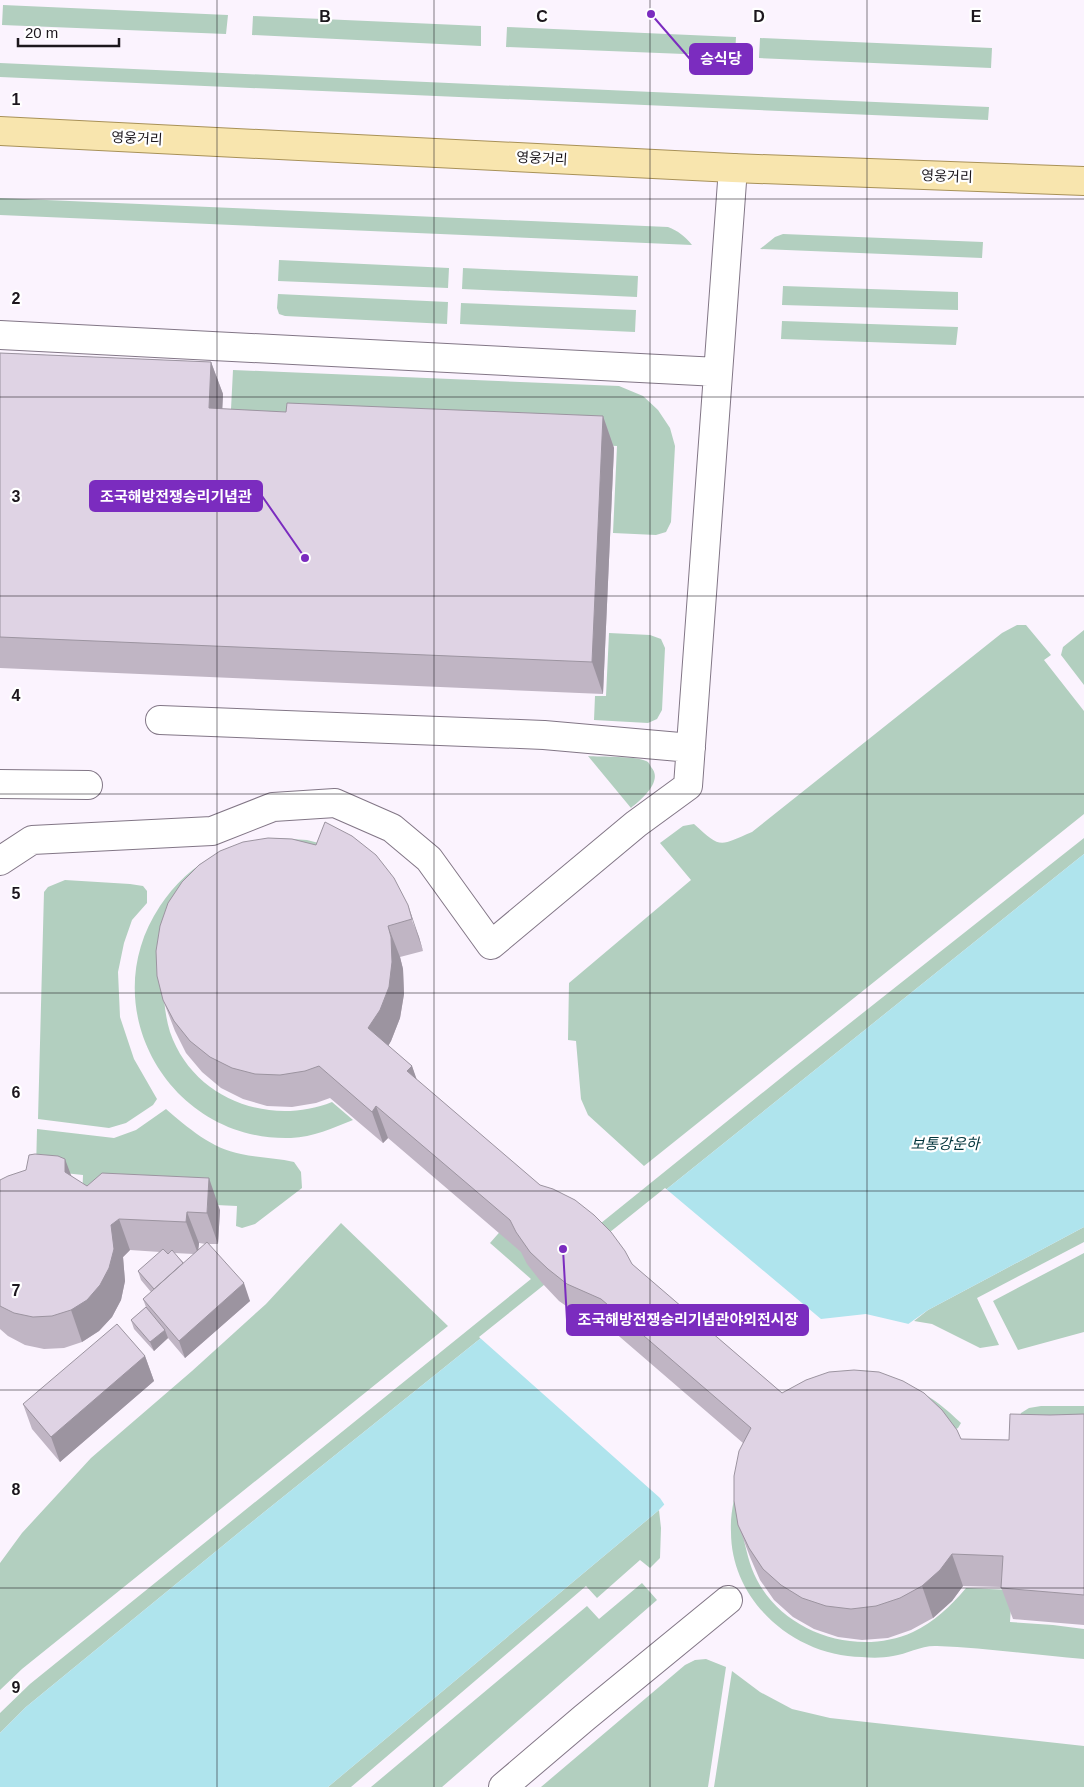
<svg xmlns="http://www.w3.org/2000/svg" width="1084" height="1787" font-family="Arial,'Noto Sans KR',sans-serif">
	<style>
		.green { fill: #b2cfbf }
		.water { fill: #afe4ed }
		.pier { fill: #fbf3fe }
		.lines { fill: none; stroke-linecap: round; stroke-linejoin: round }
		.minor-casing { stroke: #827686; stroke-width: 30 }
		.major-casing { stroke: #a89158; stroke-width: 30 }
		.minor { stroke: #fff; stroke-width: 28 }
		.major { stroke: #f8e5ae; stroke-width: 28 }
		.wall { fill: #c0b5c4; fill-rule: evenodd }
		.shaded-wall { fill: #9c94a0 }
		.building { fill: #dfd3e4; stroke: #9c94a0 }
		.grid { fill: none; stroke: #1c171d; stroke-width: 1; stroke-opacity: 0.55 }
		.labels { text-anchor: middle; stroke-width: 4.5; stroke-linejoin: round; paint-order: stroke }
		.street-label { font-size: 14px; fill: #1c171d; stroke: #fff }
		.water-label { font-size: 15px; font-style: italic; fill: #00343b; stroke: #fff }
		.grid-label { font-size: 16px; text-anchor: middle; font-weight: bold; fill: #1c171d; stroke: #fff; stroke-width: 4.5; stroke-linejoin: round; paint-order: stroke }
		.leader { fill: none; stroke: #7b2cbf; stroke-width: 2 }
		.callout-dot { fill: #7b2cbf; stroke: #fff; stroke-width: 2 }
		.callout { fill: #7b2cbf; stroke: #7b2cbf; stroke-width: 2 }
		.callout-label { font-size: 15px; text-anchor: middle; font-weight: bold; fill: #fff }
	</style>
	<rect width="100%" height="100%" fill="#fbf3fe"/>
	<path class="green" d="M 3,5 L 228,15 L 226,34 L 2,25 Z
		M 253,16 L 481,26 L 481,46 L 252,35 Z
		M 507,27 L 736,37 L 735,56 L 506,47 Z
		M 760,38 L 992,48 L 991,68 L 759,58 Z
		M 0,63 L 989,107 L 988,120 L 0,77 Z
		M 0,198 L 668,227 C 678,231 685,236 692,245 L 0,215 Z
		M 783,234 L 983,242 L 982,258 L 760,249 L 775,237 Z
		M 279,260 L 449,268 L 448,288 L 278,281 Z
		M 463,268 L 638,276 L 637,297 L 462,289 Z
		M 783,286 L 958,292 L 958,310 L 782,305 Z
		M 278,294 L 448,302 L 447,324 L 285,316 L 279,314 L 277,308 Z
		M 461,303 L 636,310 L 635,332 L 460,324 Z
		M 782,321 L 958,327 L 956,345 L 781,339 Z
		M 233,370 L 619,386 L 643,396 L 658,410 L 670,428 L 675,446 L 671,522 L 666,532 L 656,535 L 613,533 L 617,446 L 230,429 Z
		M 1017,625 L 1026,625 L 1051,655 L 1044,660 L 1084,711 L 1084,814 L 644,1166 L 588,1115 L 581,1099 L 576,1041 L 568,1040 L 569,983 L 691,880 L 660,843 L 683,826 L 694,824 C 721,849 719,846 752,832 L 1002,633 Z
		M 1084,630 L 1084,685 L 1061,655 L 1063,647 Z
		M 609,633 L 650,635 L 661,639 L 665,648 L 662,710 L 657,719 L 648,723 L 594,720 L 595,696 L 606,696 Z
		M 588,756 C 600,757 637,756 646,761 C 649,762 650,765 651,767 C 664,781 641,800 631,808 Z
		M 276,838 L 307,840 L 338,848 L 163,983 C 164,1000 165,1016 170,1032 C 193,1099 269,1127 332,1102 L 353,1120 C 333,1128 313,1137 291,1138 C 170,1142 92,1008 160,906 C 174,885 194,865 218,854 C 237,846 256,842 276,838 Z
		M 1084,838 L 1084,854 L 242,1530 L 26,1707 L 0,1733 L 0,1713 L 30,1684 L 531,1279 L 490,1243 L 539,1187 L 580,1240 L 792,1069 Z
		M 65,880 L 130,884 L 143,886 L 147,891 L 147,903 L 132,920 L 124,943 L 118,972 L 120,1017 L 134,1059 L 157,1099 L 153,1105 L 126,1123 L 109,1128 L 38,1119 L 44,892 L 48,887 Z
		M 166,1109 C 187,1127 212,1149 241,1154 C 259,1158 277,1158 294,1162 L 301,1172 L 302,1188 L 255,1224 L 242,1228 L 236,1226 L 237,1206 L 112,1200 L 82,1202 L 83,1175 L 36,1170 L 37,1129 L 114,1138 L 136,1130 Z
		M 341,1223 L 448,1326 L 22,1669 L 0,1690 L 0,1563 L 22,1533 L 91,1458 L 192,1371 L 266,1304 Z
		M 1084,1227 L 1084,1242 L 977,1298 L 999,1345 L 980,1348 L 932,1324 L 914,1321 L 928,1310 Z
		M 1084,1253 L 1084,1332 L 1018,1350 L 993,1301 Z
		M 915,1390 C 933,1397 947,1410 961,1423 L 958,1428 L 742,1532 C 746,1548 749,1565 757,1580 C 785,1634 858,1657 913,1632 C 934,1622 951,1606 966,1588 L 1012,1590 L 1010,1622 L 1053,1625 L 1084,1629 L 1084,1659 C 1035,1655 986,1648 937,1646 C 922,1645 907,1654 893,1656 C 883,1658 872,1658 862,1657 C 795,1656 731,1602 731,1532 C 730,1512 735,1495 740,1476 Z
		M 1041,1406 L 1084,1406 L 1084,1441 L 1017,1426 L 1021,1413 L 1029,1408 Z
		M 659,1510 L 661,1528 L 660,1558 L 650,1568 L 640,1560 L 597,1598 L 586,1586 L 351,1787 L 328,1787 Z
		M 642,1583 L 657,1600 L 442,1787 L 371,1787 L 587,1606 L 599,1619 Z
		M 706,1659 L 726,1667 L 708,1787 L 541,1787 L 685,1665 L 695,1660 Z
		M 732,1671 L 760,1692 L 792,1709 L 830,1718 L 1084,1746 L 1084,1787 L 714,1787 Z"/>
	<path class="water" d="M 1084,854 L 1084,1227 L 928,1310 L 689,1479 L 659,1510 L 328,1787 L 0,1787 L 0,1733 L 26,1707 L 242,1530 Z"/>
	<path class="pier" d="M 665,1188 L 821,1319 L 866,1314 L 913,1325 L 691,1481 L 666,1507 L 660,1498 L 479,1337 Z"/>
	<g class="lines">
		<defs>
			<path id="minor" d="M 0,335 L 718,372
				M 160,720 L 544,735 L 691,748
				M 0,784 L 88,785
				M 0,861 L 32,840 L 212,831 L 273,807 L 335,803 L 392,828 L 429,859 L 491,945 L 636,824 L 688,786 L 733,168
				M 503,1787 L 584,1718 L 728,1600"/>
			<path id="major" d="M 0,131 L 733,168 L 1084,181"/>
		</defs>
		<use href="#minor" class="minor-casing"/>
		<use href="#major" class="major-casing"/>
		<use href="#minor" class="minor"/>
		<use href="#major" class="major"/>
	</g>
	<path class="wall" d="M 0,353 L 211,362 L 223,394 L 222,409 L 286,412 L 603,416 L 614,448 L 603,694 L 0,668 Z
		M 394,878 L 419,937 L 423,951 L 400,957 L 403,969 L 404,994 L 400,1018 L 391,1041 L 388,1046 L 412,1066 L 416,1079 L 782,1393 L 961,1439 L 1009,1440 L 1050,1415 L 1084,1414 L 1084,1625 L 1013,1619 L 1001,1587 L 963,1586 L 952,1601 L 933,1618 L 911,1630 L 888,1638 L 862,1640 L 838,1637 L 814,1629 L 793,1617 L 774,1600 L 760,1580 L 750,1557 L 738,1525 L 743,1443 L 613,1331 L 579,1315 L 559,1301 L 542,1283 L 527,1264 L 521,1252 L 388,1138 L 383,1143 L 330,1098 L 316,1103 L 292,1107 L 267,1106 L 243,1099 L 221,1088 L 202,1072 L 186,1053 L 175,1031 L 163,1000 Z
		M 72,1177 L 87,1186 L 220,1210 L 218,1244 L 209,1244 L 250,1301 L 185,1358 L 168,1338 L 154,1351 L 134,1329 L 131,1320 L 146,1307 L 143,1299 L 151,1292 L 141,1280 L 138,1271 L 160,1252 L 130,1250 L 123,1257 L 125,1281 L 121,1300 L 112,1317 L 99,1331 L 82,1342 L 64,1348 L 44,1349 L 25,1345 L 8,1336 L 0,1329 L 0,1180 ZM 199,1243 L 206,1244 L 198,1250 ZM 174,1253 L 194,1254 L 184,1263 Z
		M 145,1356 L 154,1381 L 60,1462 L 32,1429 L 23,1404 Z"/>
	<path class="shaded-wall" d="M 211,362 L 223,394 L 221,440 L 209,408 Z
		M 603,416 L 614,448 L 603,694 L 592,662 Z
		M 408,905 L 419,937 L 423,951 L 412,919 Z
		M 388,926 L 400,957 L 403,969 L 404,994 L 400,1018 L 391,1041 L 380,1060 L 368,1028 Z
		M 412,1066 L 423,1097 L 407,1071 Z
		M 376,1106 L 388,1138 L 383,1143 L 372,1112 Z
		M 65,1159 L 77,1191 L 65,1172 Z
		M 209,1178 L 220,1210 L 218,1244 L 207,1213 Z
		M 187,1212 L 199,1243 L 198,1254 L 186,1222 Z
		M 119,1219 L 130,1250 L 123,1257 L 125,1281 L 121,1300 L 112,1317 L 99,1331 L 82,1342 L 71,1310 L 111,1225 Z
		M 244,1283 L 250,1301 L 185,1358 L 179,1341 Z
		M 165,1330 L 168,1338 L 154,1351 L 150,1342 Z
		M 145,1356 L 154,1381 L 60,1462 L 51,1437 Z
		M 952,1554 L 963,1586 L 952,1601 L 933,1618 L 922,1586 Z"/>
	<path class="building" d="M 0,353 L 211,362 L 209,408 L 286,412 L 287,403 L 603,416 L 592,662 L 0,637 Z
		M 325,822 L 352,836 L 376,855 L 394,878 L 408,905 L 412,919 L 388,926 L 391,937 L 392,962 L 389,987 L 380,1010 L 368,1028 L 412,1066 L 407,1071 L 540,1185 L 553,1189 L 575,1200 L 594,1215 L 611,1232 L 625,1251 L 632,1264 L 782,1393 L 806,1380 L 829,1372 L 854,1370 L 879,1372 L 903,1381 L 924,1393 L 942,1410 L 957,1430 L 961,1439 L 1009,1440 L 1010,1414 L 1050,1415 L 1084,1414 L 1084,1595 L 1001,1588 L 1003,1556 L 952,1554 L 940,1570 L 922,1586 L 900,1598 L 876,1606 L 851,1609 L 826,1606 L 802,1598 L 781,1585 L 763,1569 L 749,1548 L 738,1525 L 734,1501 L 734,1476 L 739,1451 L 751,1428 L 601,1299 L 567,1284 L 548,1269 L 530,1252 L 516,1232 L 510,1220 L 376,1106 L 372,1112 L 319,1066 L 305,1071 L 280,1075 L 255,1074 L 232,1068 L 210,1057 L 190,1041 L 174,1021 L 163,1000 L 157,976 L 156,951 L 160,926 L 168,903 L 182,882 L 199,865 L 220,851 L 243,842 L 268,838 L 292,839 L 316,845 Z
		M 35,1154 L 58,1156 L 65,1159 L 65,1172 L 87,1186 L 102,1173 L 209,1178 L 207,1213 L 187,1212 L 186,1222 L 119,1219 L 111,1225 L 114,1249 L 109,1268 L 100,1285 L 87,1300 L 71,1310 L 52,1316 L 33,1317 L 14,1313 L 0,1306 L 0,1180 L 8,1176 L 26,1170 L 29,1155 Z
		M 207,1242 L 244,1283 L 179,1341 L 143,1299 Z
		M 163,1249 L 168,1254 L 172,1250 L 183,1263 L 154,1289 L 138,1271 Z
		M 146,1307 L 165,1330 L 150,1342 L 131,1320 Z
		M 117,1324 L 145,1356 L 51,1437 L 23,1404 Z"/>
	<path class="grid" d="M 217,0 L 217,1787M 434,0 L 434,1787M 650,0 L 650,1787M 867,0 L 867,1787M 0,199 L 1084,199M 0,397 L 1084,397M 0,596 L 1084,596M 0,794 L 1084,794M 0,993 L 1084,993M 0,1191 L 1084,1191M 0,1390 L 1084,1390M 0,1588 L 1084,1588"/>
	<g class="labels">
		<g class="street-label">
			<text transform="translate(137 138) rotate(3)" y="5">영웅거리</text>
			<text transform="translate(542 158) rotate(3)" y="5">영웅거리</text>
			<text transform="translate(947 176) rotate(2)" y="5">영웅거리</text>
		</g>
		<g class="water-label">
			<text x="945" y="1149">보통강운하</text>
		</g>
	</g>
	<g class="grid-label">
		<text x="325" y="22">B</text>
		<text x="542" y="22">C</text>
		<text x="759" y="22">D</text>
		<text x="976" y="22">E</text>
		<text x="16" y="105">1</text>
		<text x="16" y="304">2</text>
		<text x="16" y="502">3</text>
		<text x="16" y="701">4</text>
		<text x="16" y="899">5</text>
		<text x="16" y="1098">6</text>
		<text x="16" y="1296">7</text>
		<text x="16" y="1495">8</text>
		<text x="16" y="1693">9</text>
	</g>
	<path class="leader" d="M651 14L690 59M305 558L262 496M563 1249L567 1320"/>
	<g class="callout-dot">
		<circle cx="651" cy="14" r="5"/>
		<circle cx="305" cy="558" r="5"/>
		<circle cx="563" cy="1249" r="5"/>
	</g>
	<g class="callout">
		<rect x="690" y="44" width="62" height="30" rx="5"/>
		<rect x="90" y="481" width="172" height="30" rx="5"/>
		<rect x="567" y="1305" width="241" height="30" rx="5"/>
	</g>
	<g class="callout-label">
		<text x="721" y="64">승식당</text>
		<text x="176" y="502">조국해방전쟁승리기념관</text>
		<text x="688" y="1325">조국해방전쟁승리기념관야외전시장</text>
	</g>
	<path d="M18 38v8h101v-8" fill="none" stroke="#1c171d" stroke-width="2.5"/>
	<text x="25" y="38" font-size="15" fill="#1c171d" stroke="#ffffff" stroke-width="4" paint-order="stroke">20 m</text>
</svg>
